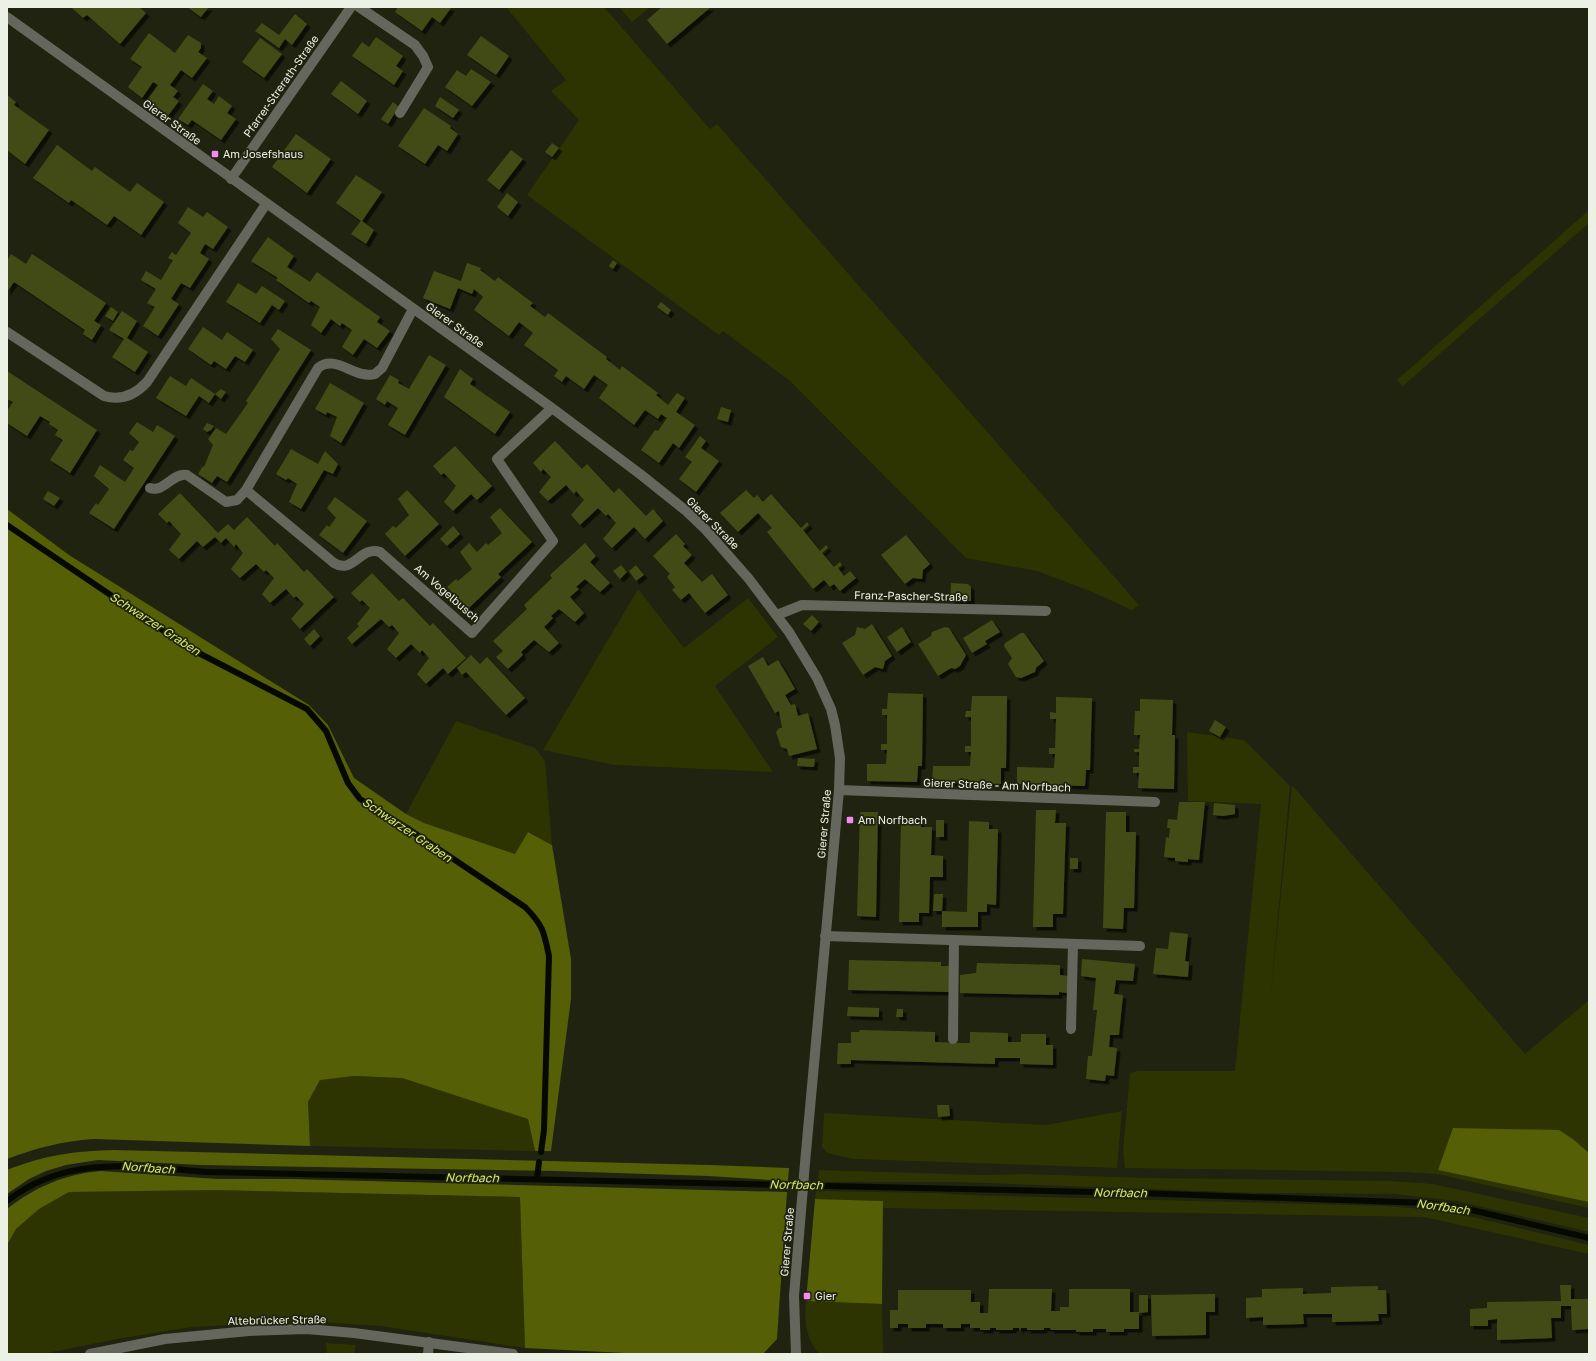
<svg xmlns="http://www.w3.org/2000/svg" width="1596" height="1361" font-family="'Golos Text',sans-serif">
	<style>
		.green { fill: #2d3402 }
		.forest { fill: #545f06 }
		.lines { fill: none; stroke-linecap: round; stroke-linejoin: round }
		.stream { stroke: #060900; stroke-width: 6 }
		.building { fill: #434c14; filter: url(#shadow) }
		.lane { stroke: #65675d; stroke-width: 10 }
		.street { stroke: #65675d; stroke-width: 10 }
		.poi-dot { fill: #f38af2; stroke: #1f230f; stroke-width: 1.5 }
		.labels { text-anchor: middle; stroke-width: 3.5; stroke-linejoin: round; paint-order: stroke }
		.street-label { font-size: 11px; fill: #edf0e4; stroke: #1f230f }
		.poi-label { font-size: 11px; fill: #edf0e4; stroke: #1f230f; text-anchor: start }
		.water-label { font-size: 12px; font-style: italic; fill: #d6ec67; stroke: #1f230f }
	</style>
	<defs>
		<filter id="shadow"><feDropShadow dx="3.5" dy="3.5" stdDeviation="0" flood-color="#0009"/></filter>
	</defs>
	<rect width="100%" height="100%" fill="#1f230f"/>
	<path class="green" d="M 506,7 L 604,7 L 710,129 L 717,124 L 1139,605 L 1132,610 L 1090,591 L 1037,571 L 966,558 L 789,380 L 723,331 L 719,335 L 527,195 L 579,120 L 551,91 L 566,80 Z
		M 619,7 L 650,7 L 632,22 Z
		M 1589,210 L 1589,223 L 1403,386 L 1397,380 Z
		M 638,589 L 684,648 L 748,598 L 778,637 L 715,686 L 773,772 L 615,765 L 543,750 Z
		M 456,721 L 535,748 L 545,761 L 552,845 L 529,832 L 516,854 L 424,823 L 406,814 Z
		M 1187,732 L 1244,740 L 1290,786 L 1270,1002 L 1292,785 L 1525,1054 L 1589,1000 L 1589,1208 L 1437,1174 L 1403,1172 L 1125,1168 L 1123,1151 L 1130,1073 L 1138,1071 L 1235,1071 L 1261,804 L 1188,801 Z
		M 354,1076 L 402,1078 L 528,1119 L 535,1151 L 310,1146 L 308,1102 L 321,1079 Z
		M 1122,1111 L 1117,1168 L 854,1159 L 827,1153 L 822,1147 L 824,1113 L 1046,1125 Z
		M 819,1170 L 983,1175 L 1026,1174 L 1147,1178 L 1388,1181 L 1433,1184 L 1589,1218 L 1589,1232 L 1456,1201 L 1394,1194 L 1256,1193 L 956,1182 L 817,1182 Z
		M 216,1190 L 520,1197 L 525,1348 L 381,1326 L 301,1321 L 192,1327 L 117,1339 L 42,1354 L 7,1354 L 7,1245 L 16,1229 L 39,1209 L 69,1192 Z
		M 816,1191 L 936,1193 L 969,1195 L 1386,1206 L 1424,1209 L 1465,1215 L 1589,1245 L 1589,1254 L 1424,1217 L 883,1208 L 882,1201 L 815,1199 Z
		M 806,1301 L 882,1304 L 883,1354 L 820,1354 C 806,1341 804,1320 806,1301 Z
		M 326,1343 L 356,1345 L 354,1354 L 327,1354 Z"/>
	<path class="forest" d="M 7,509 L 69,555 L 309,705 L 328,725 L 354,778 L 406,814 L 424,823 L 515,854 L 528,832 L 552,845 L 571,959 L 571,999 L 551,1151 L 535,1151 L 528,1119 L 402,1078 L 354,1076 L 320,1080 L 308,1102 L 310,1146 L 94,1139 C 62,1141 37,1148 7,1159 Z
		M 1453,1128 L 1559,1130 L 1574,1140 L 1589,1153 L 1589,1202 L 1438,1170 Z
		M 114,1150 L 710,1165 L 789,1168 L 788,1181 L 708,1176 L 555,1171 L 201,1165 L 98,1160 L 66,1165 L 46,1171 L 29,1179 L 7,1194 L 7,1170 C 44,1155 75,1151 114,1150 Z
		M 101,1171 L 218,1179 L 291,1179 L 787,1192 L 777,1339 L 763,1354 L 645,1354 L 525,1348 L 520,1197 L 216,1190 L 69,1192 L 39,1209 L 16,1229 L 7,1245 L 7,1209 C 35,1187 65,1174 101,1171 Z
		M 815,1199 L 883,1201 L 882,1304 L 806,1301 Z"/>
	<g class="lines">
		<path class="stream" d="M 7,525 L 189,648 L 307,709 L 326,731 L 348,783 L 360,799 L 407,828 L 525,907 C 543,925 544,932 549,956 L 544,1130 L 541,1152
			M 537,1179 L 539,1162
			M 7,1201 C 69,1153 137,1167 209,1172 L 1137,1193 L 1428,1203 L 1476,1211 L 1589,1238"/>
	</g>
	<path class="building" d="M 71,7 L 139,7 L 146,13 L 120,44 L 87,15 L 83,18 Z
		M 187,7 L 209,7 L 201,17 Z
		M 398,7 L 449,7 L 451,8 L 440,23 L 432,17 L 422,31 L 395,12 Z
		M 662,7 L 711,7 L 667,44 L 647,20 Z
		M 295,14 L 307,24 L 292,45 L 285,39 L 279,48 L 255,31 L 262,23 L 279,35 Z
		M 149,33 L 175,53 L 169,61 L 188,35 L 201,43 L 201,48 L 198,52 L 207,58 L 192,78 L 181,70 L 170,85 L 178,91 L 173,97 L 179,101 L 167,117 L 146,102 L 158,85 L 153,82 L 142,98 L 128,87 L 142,67 L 130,59 Z
		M 481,36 L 509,56 L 496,75 L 467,55 Z
		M 376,37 L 403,56 L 396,66 L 403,71 L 394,85 L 352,56 L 362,42 L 369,47 Z
		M 260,38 L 282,54 L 264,78 L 242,62 Z
		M 471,69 L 491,82 L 472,106 L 445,87 L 457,70 L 466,76 Z
		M 341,81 L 367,101 L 358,114 L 331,94 Z
		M 203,84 L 213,91 L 207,99 L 214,104 L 219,96 L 232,106 L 227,113 L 236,119 L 221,140 L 192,120 L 188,125 L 178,119 Z
		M 7,95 L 16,102 L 14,105 L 49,130 L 25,164 L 7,150 Z
		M 440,97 L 459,110 L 453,118 L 435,106 Z
		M 393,102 L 399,107 L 388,124 L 381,119 Z
		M 424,108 L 451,126 L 450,128 L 458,134 L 447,151 L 438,145 L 425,164 L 398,146 Z
		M 296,134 L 331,159 L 307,193 L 272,167 Z
		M 552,143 L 559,148 L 552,157 L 545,152 Z
		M 57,145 L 92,171 L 95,167 L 130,192 L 137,183 L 164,202 L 141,235 L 114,216 L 107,225 L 71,200 L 69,203 L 33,178 Z
		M 511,150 L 523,159 L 499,190 L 487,180 Z
		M 356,175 L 382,192 L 362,221 L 374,230 L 366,244 L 351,234 L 361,221 L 336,203 Z
		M 507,193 L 518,202 L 508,216 L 497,207 Z
		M 188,207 L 203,217 L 207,212 L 228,227 L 213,249 L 205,244 L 200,253 L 209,259 L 190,288 L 181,283 L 171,299 L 179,304 L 158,336 L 143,326 L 155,307 L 147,303 L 156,289 L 141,280 L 146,271 L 161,280 L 173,260 L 168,258 L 172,252 L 176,255 L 191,233 L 178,223 Z
		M 268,237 L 294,256 L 287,267 L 310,282 L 317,272 L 380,317 L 377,322 L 390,331 L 377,348 L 364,339 L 353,355 L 342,347 L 352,330 L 342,323 L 340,326 L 331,319 L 321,333 L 311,325 L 320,307 L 311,301 L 309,303 L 276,280 L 278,278 L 251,261 Z
		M 11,254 L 26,264 L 32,254 L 106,303 L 94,321 L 101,325 L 92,340 L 83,334 L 85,330 L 14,282 L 7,292 L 7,261 Z
		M 613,260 L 617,263 L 613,269 L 609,266 Z
		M 467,263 L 481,268 L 480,270 L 495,281 L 498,277 L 533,303 L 530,306 L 545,317 L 548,313 L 607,357 L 606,359 L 620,370 L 622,366 L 658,393 L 656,395 L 668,405 L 677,393 L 685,398 L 676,412 L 695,425 L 679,448 L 673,443 L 659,463 L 641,450 L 655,430 L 658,431 L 667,418 L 661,414 L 658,419 L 645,410 L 634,425 L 599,398 L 608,385 L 594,375 L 584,389 L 566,376 L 562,382 L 554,376 L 558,370 L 524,345 L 533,333 L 519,322 L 509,336 L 474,310 L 483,297 L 474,289 L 472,294 L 458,288 L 450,309 L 423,298 L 434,271 L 461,281 Z
		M 238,283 L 256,294 L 262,286 L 285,301 L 279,310 L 272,305 L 260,323 L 226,302 Z
		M 661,302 L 671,310 L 668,315 L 657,307 Z
		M 111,307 L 118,312 L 113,321 L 105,316 Z
		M 122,311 L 137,321 L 127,338 L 148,352 L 135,372 L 112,357 L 124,339 L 109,330 Z
		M 203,327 L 222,340 L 227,332 L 253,350 L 245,362 L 235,356 L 226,369 L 214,361 L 211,365 L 188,349 Z
		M 278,329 L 311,350 L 227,482 L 217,476 L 212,483 L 198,474 L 203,466 L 204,467 L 213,445 L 208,439 L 216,428 L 226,434 L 248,403 L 246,401 L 280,349 L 271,339 Z
		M 429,355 L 446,365 L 405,435 L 388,425 L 398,408 L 387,401 L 385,405 L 376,399 L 390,375 L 399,380 L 398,383 L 409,389 Z
		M 460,369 L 473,379 L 470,384 L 510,412 L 495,434 L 444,397 Z
		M 7,371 L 97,430 L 70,473 L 50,460 L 63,440 L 55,435 L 58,430 L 49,424 L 50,422 L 40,416 L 27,436 L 7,423 L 7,411 L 13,402 L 7,399 Z
		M 170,376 L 186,386 L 191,378 L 215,394 L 209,403 L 199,396 L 186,416 L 156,398 Z
		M 330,383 L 364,403 L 341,443 L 330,436 L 337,417 L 327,412 L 326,415 L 315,409 Z
		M 221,389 L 226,392 L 221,399 L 215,394 Z
		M 721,407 L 731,410 L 728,422 L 717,419 Z
		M 137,422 L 153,432 L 157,425 L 175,436 L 114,529 L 89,513 L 96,503 L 98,505 L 109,489 L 94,476 L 100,465 L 125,482 L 134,468 L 123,460 L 130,450 L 133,451 L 139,442 L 129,433 Z
		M 207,423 L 214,426 L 211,430 L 207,432 L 203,429 Z
		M 700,436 L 706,441 L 701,448 L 719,461 L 696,492 L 679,479 L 692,462 L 685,457 Z
		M 555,441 L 582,469 L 587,464 L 614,493 L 619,488 L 646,516 L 653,509 L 663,521 L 645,539 L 634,527 L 612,548 L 603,539 L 616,523 L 608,514 L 606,516 L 598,508 L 580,525 L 571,515 L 584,500 L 576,491 L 574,494 L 566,485 L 548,501 L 539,492 L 551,477 L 543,469 L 541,472 L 533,463 Z
		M 455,446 L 492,486 L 477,500 L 471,494 L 453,511 L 444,502 L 456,486 L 444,473 L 441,475 L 433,466 Z
		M 291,449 L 318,464 L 325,451 L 338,464 L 333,474 L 324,470 L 301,509 L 289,502 L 297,484 L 288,478 L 286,480 L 276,474 Z
		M 407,490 L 439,524 L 405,556 L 385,534 L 393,526 L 396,528 L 409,515 L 398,499 Z
		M 746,490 L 754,498 L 757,495 L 763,502 L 771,494 L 801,528 L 807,522 L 809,525 L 803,530 L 820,551 L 826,545 L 828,548 L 822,553 L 834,567 L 840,562 L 842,565 L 838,568 L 844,576 L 850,571 L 856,578 L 840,591 L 834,584 L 830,587 L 824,580 L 813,589 L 767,532 L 772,528 L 758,513 L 738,532 L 720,513 Z
		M 48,491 L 60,498 L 54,506 L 43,499 Z
		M 180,493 L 218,533 L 228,524 L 234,530 L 247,517 L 275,546 L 277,543 L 304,572 L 307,569 L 334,597 L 300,629 L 291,619 L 304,604 L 296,596 L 294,598 L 286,589 L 270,603 L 262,594 L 274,578 L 266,570 L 264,572 L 256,564 L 240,578 L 231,569 L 243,553 L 236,544 L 234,547 L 226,538 L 221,543 L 215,537 L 203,547 L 197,541 L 179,559 L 169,550 L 181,534 L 169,521 L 167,523 L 158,514 Z
		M 335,497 L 367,521 L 343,553 L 319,535 L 327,525 L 329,527 L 336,518 L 327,508 Z
		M 500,508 L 532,542 L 498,574 L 501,577 L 468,609 L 447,587 L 456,579 L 458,581 L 472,569 L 460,552 L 469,543 L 477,552 L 486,543 L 488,545 L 502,533 L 490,517 Z
		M 453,526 L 460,534 L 447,546 L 440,539 Z
		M 676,534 L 685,544 L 683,546 L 692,555 L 684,563 L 702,582 L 712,574 L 728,595 L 705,613 L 689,593 L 681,600 L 672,590 L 675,587 L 667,577 L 670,574 L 653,556 Z
		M 906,535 L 930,564 L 923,570 L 922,579 L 913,578 L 905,584 L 881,555 Z
		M 585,543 L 596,556 L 590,562 L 610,583 L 600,592 L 585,579 L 576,587 L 579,589 L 570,597 L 584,613 L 575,622 L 559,609 L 551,616 L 553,618 L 544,627 L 559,643 L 549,652 L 534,640 L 521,652 L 523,655 L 508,669 L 496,657 L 503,651 L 493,641 L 527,609 L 524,605 L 552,578 L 550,575 Z
		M 621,565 L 627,572 L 620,579 L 613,571 Z
		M 636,565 L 644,575 L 636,581 L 629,571 Z
		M 372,573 L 399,601 L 403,598 L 430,626 L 433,623 L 466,658 L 448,674 L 443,668 L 426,684 L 417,674 L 429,658 L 422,650 L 420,653 L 411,644 L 396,658 L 387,649 L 399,633 L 392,625 L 389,627 L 381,619 L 352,644 L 347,638 L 359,626 L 357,624 L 370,608 L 362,600 L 360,602 L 351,593 Z
		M 951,583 L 968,584 L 971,587 L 971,601 L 950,601 Z
		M 812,615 L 819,622 L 811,631 L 803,624 Z
		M 992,620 L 1000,632 L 985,641 L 987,644 L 972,653 L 963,638 Z
		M 872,624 L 892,656 L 885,661 L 883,669 L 875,667 L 863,675 L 842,643 L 855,635 L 857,627 L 865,629 Z
		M 902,627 L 911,642 L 897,652 L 887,637 Z
		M 945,627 L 949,628 L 966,655 L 960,666 L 955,669 L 951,668 L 938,676 L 918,644 L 931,636 L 932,632 Z
		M 314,629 L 320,636 L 310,646 L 304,639 Z
		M 1021,633 L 1024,633 L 1044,661 L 1036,668 L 1035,672 L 1021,678 L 1016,677 L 1008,664 L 1012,658 L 1004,646 L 1005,643 Z
		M 471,655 L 480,664 L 487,657 L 525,698 L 506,715 L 466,672 L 462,675 L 457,668 Z
		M 763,657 L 768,666 L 778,660 L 787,675 L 795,689 L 785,695 L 791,705 L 795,704 L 798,716 L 808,713 L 817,749 L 789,756 L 787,749 L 781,747 L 776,732 L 779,728 L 782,728 L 779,711 L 775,713 L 748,666 Z
		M 888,693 L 923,694 L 922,766 L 918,766 L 917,782 L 867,781 L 867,764 L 886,764 L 887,750 L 881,750 L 881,744 L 887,744 L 887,715 L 882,715 L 882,709 L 887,709 Z
		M 972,696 L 1007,696 L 1006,768 L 1001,768 L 1001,784 L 932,782 L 933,766 L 970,766 L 971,752 L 965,752 L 965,746 L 971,746 L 971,717 L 965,717 L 966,711 L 971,711 Z
		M 1056,697 L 1092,698 L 1090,770 L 1086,770 L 1085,786 L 1017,784 L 1017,767 L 1054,768 L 1055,754 L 1049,754 L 1049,748 L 1055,748 L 1056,719 L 1050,719 L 1050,712 L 1056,713 Z
		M 1140,699 L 1173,700 L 1172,735 L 1175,735 L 1174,789 L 1138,788 L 1139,773 L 1133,773 L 1133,767 L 1139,767 L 1139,752 L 1134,752 L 1134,749 L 1139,749 L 1140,735 L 1134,735 L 1135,711 L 1140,711 Z
		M 1215,720 L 1226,727 L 1220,737 L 1209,731 Z
		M 798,758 L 815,759 L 814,767 L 797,766 Z
		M 1179,802 L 1205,802 L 1199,860 L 1188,859 L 1188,862 L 1175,861 L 1175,858 L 1164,857 L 1166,837 L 1169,838 L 1170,828 L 1167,828 L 1168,819 L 1177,820 Z
		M 1214,803 L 1235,805 L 1235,814 L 1223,816 L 1213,815 Z
		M 1036,810 L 1056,810 L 1055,823 L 1066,823 L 1063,914 L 1053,914 L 1053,927 L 1033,927 Z
		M 860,812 L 878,812 L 876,917 L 857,916 Z
		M 1106,812 L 1126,812 L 1126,832 L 1136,832 L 1134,908 L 1124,908 L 1123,929 L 1103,928 Z
		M 901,819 L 921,819 L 921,827 L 932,827 L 931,855 L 943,856 L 943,877 L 930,877 L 929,913 L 919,913 L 919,922 L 899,922 Z
		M 936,820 L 944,820 L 944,837 L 936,837 Z
		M 969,821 L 989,822 L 989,829 L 998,829 L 996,905 L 987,904 L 987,912 L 978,912 L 978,927 L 942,927 L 942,911 L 933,911 L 934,894 L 943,894 L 942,911 L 967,912 Z
		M 1070,858 L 1078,858 L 1078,869 L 1070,869 Z
		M 1170,932 L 1188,934 L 1185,961 L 1189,962 L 1188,977 L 1153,974 L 1156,948 L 1168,949 Z
		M 1082,959 L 1135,964 L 1133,981 L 1116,980 L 1114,994 L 1123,995 L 1119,1035 L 1110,1035 L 1109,1047 L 1117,1048 L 1114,1076 L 1106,1075 L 1105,1081 L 1086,1079 L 1088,1056 L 1092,1056 L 1097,1010 L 1093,1010 L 1096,978 L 1081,976 Z
		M 849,960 L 941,962 L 941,966 L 950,966 L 949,992 L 848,990 Z
		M 977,963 L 1060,965 L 1060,975 L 1068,976 L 1067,993 L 1059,992 L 1059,995 L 960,993 L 960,975 L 976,973 Z
		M 848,1007 L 879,1008 L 879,1017 L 847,1016 Z
		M 897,1009 L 903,1009 L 903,1017 L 896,1017 Z
		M 860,1030 L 935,1032 L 935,1042 L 962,1043 L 970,1043 L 970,1032 L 1008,1033 L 1008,1042 L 1021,1042 L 1021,1034 L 1046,1034 L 1046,1045 L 1053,1045 L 1053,1065 L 1020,1064 L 1020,1058 L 995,1058 L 995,1064 L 851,1060 L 851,1064 L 837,1064 L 838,1043 L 851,1043 L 851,1032 L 859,1032 Z
		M 937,1105 L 949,1105 L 950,1116 L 938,1117 Z
		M 1560,1285 L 1571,1285 L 1571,1299 L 1589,1299 L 1589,1329 L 1572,1330 L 1571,1306 L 1561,1306 L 1561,1318 L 1551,1318 L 1552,1338 L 1497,1340 L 1497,1319 L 1488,1320 L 1488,1326 L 1470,1326 L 1470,1309 L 1487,1308 L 1487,1302 L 1561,1301 Z
		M 1378,1286 L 1378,1290 L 1386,1290 L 1387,1314 L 1378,1314 L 1379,1321 L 1332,1322 L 1332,1314 L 1303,1314 L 1304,1324 L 1263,1325 L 1263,1317 L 1246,1318 L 1246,1298 L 1262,1297 L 1262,1289 L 1303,1288 L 1303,1294 L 1331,1293 L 1331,1287 Z
		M 989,1289 L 1052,1289 L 1051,1311 L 1060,1311 L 1060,1307 L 1069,1307 L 1069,1289 L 1130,1289 L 1130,1312 L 1139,1312 L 1139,1295 L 1148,1295 L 1148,1312 L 1139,1313 L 1139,1329 L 1124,1329 L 1124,1332 L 1106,1332 L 1106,1329 L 1093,1329 L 1093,1332 L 1076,1332 L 1076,1330 L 1051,1330 L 1050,1328 L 1044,1328 L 1044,1330 L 1027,1330 L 1027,1328 L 1021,1328 L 1020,1332 L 1019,1328 L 1013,1328 L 1013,1330 L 996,1330 L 996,1328 L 990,1328 L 990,1330 L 980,1330 L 980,1328 L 970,1328 L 970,1324 L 961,1324 L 961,1328 L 943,1328 L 943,1324 L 926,1324 L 926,1328 L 908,1328 L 908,1324 L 898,1324 L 898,1328 L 890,1328 L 890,1310 L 898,1310 L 898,1290 L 971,1290 L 971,1302 L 980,1302 L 980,1313 L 988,1313 Z
		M 1215,1294 L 1215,1312 L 1206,1312 L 1206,1335 L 1152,1336 L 1151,1295 Z"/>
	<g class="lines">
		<path class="lane" d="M 1071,1029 L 1073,944
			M 953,1039 L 954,940
			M 428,1354 L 429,1342"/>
		<path class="street" d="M 359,7 L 415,45 L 423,56 L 428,67 L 400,113
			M 7,17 L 552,408 L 640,474 L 685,510 L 706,530 L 749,579 L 789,632 L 817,678 L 831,709 L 835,725 L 840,758 L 839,790 L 805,1163 L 794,1296 L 796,1354
			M 231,179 L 351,7
			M 413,309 L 382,368 L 375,374 C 356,380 335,353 318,368 L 246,490 L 334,563 C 353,575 361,545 380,552 L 472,633 L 553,541 L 497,459 L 552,408
			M 7,332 L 104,396 C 121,401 135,395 147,382 L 266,204
			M 150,488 C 164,493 173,472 187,475 L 226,502 L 237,500 L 246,490
			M 777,615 L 802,605 L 1046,611
			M 839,790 L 1155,802
			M 825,936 L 1140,946
			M 90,1354 L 165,1339 L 249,1331 L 306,1329 L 354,1333 L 513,1354"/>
	</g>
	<g class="poi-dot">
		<rect x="211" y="150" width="8" height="8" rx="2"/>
		<rect x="846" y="816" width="8" height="8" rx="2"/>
		<rect x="803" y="1292" width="8" height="8" rx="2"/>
	</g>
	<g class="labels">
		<g class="street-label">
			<text transform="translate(281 86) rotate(-55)" y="4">Pfarrer-Strerath-Straße</text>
			<text transform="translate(172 122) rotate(36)" y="4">Gierer Straße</text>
			<text transform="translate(455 325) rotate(36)" y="4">Gierer Straße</text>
			<text transform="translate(713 523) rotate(45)" y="4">Gierer Straße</text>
			<text transform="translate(447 593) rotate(41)" y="4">Am Vogelbusch</text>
			<text transform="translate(911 596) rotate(1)" y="4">Franz-Pascher-Straße</text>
			<text transform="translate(997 785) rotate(2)" y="4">Gierer Straße - Am Norfbach</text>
			<text transform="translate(824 824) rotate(-85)" y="4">Gierer Straße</text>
			<text transform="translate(787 1242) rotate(-85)" y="4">Gierer Straße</text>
			<text transform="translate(277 1320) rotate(-1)" y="4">Altebrücker Straße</text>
		</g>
		<g class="poi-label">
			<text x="223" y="158">Am Josefshaus</text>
			<text x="858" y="824">Am Norfbach</text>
			<text x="815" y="1300">Gier</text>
		</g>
		<g class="water-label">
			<text transform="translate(155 624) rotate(33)" y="4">Schwarzer Graben</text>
			<text transform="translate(407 830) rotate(34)" y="4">Schwarzer Graben</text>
			<text transform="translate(148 1168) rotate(4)" y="4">Norfbach</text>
			<text transform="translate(472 1178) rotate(1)" y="4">Norfbach</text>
			<text transform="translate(796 1185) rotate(1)" y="4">Norfbach</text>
			<text transform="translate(1120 1193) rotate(1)" y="4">Norfbach</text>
			<text transform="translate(1443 1207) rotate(8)" y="4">Norfbach</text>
		</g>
	</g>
	<rect width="1596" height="1361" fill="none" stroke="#edf0e4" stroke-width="16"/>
</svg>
